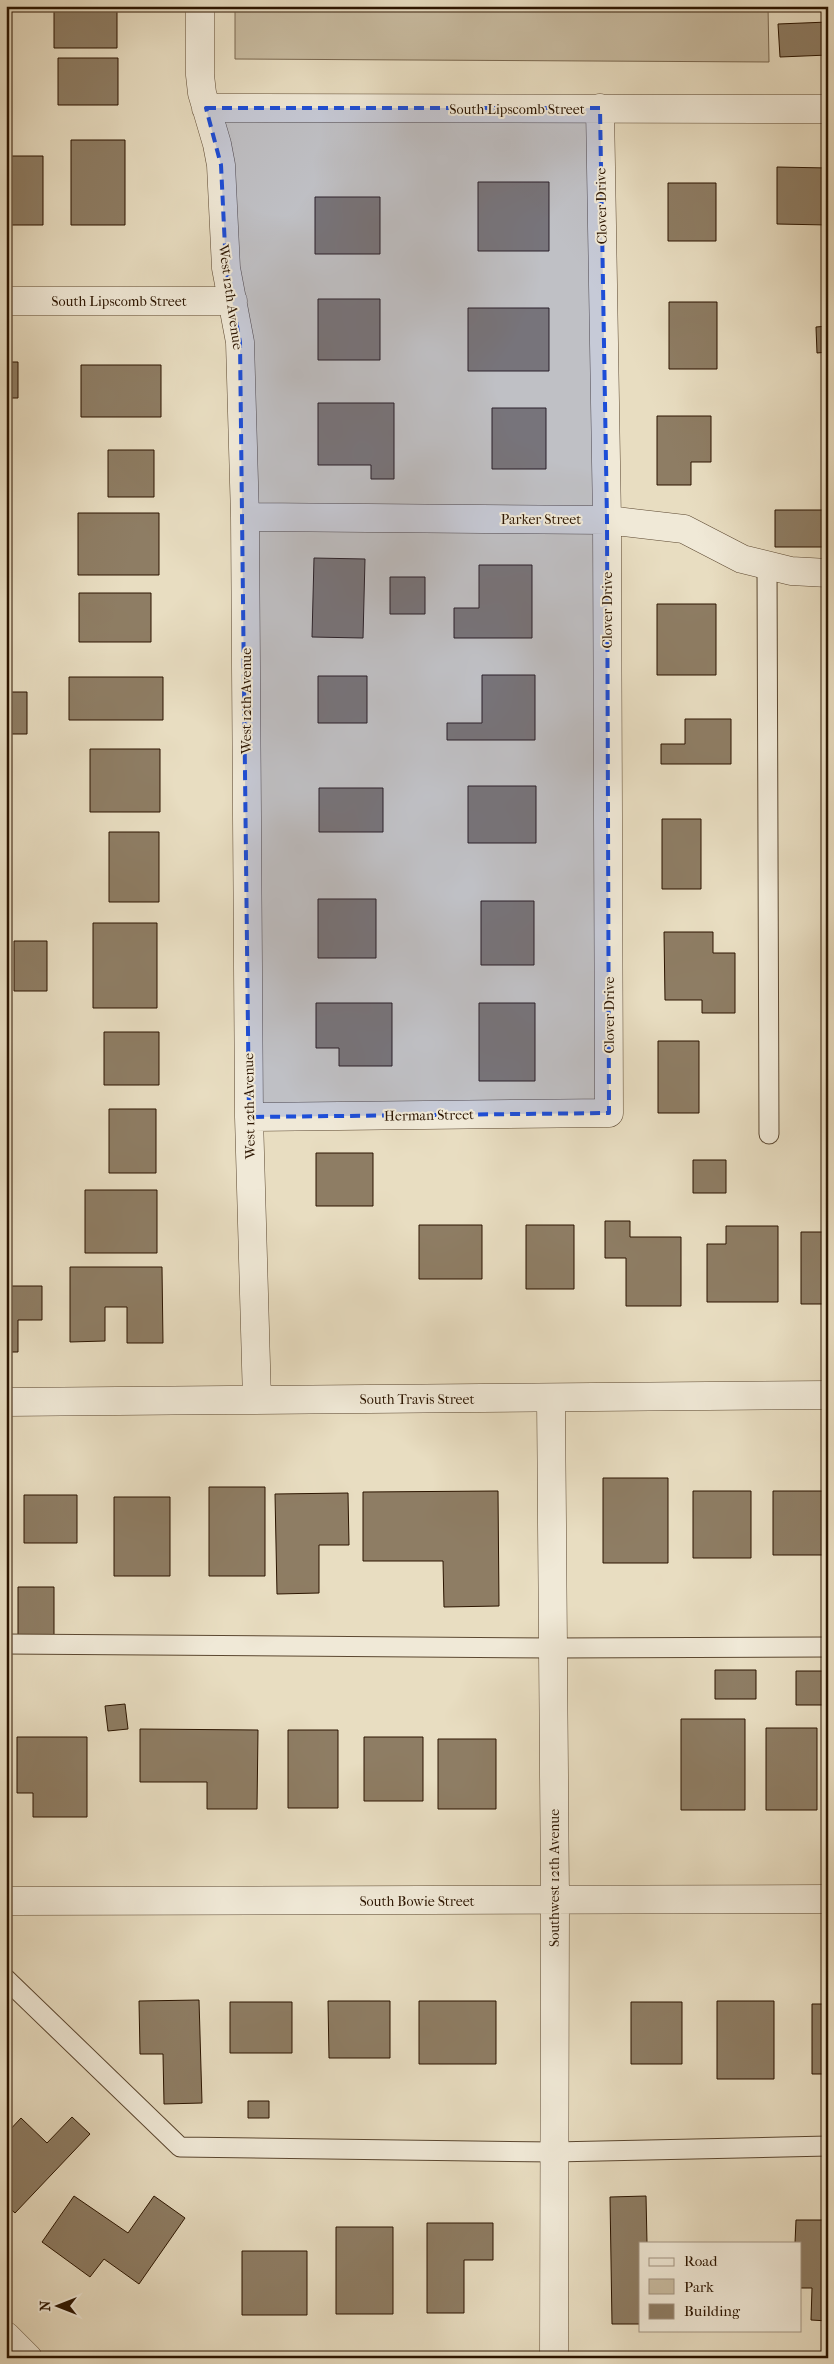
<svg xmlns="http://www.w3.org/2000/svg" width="834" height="2364" font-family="'IM FELL French Canon',serif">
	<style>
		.green { fill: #c8bba0; stroke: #7a6850 }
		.building { fill: #8e7d64; stroke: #2c1500 }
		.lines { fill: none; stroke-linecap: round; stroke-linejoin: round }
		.service-casing { stroke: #5b4730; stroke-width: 21 }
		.minor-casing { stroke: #5b4730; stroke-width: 29 }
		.tertiary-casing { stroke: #5b4730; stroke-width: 29 }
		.service { stroke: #f0e9d7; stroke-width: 19 }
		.minor { stroke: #f0e9d7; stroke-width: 28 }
		.tertiary { stroke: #f0e9d7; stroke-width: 28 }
		.marked { fill: #1d4ed8; fill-opacity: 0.2; stroke: #1d4ed8; stroke-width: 4; stroke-dasharray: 10 6; stroke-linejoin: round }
		.labels { text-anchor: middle; stroke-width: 4; stroke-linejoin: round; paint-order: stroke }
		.street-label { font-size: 14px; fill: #2c1500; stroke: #f0e9d7 }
	</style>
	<rect width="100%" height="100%" fill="#e8ddc1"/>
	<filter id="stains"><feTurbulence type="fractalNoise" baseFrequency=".004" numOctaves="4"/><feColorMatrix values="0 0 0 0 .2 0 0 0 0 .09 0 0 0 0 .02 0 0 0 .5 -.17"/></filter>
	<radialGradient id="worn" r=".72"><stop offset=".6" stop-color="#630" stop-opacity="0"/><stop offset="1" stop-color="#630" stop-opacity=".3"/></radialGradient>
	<path class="green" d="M 235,6 L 768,6 L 769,62 L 235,59 Z"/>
	<path class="building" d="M 54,6 L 117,6 L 117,48 L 54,48 Z
		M 828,22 L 828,55 L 780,57 L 778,24 Z
		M 58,58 L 118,58 L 118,105 L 58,105 Z
		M 71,140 L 125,140 L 125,225 L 71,225 Z
		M 6,156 L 43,156 L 43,225 L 6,225 Z
		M 777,167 L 828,168 L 828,225 L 777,224 Z
		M 478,182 L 549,182 L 549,251 L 478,251 Z
		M 668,183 L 716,183 L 716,241 L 668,241 Z
		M 315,197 L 380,197 L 380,254 L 315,254 Z
		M 318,299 L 380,299 L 380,360 L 318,360 Z
		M 669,302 L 717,302 L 717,369 L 669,369 Z
		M 468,308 L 549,308 L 549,371 L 468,371 Z
		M 828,326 L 828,352 L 817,353 L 816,327 Z
		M 6,362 L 18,362 L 18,398 L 6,398 Z
		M 81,365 L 161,365 L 161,417 L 81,417 Z
		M 318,403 L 394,403 L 394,479 L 371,479 L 371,465 L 318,465 Z
		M 492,408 L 546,408 L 546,469 L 492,469 Z
		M 657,416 L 711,416 L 711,462 L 691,462 L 691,485 L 657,485 Z
		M 108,450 L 154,450 L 154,497 L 108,497 Z
		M 775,510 L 828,510 L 828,547 L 775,547 Z
		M 78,513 L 159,513 L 159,575 L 78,575 Z
		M 314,558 L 365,559 L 363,638 L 312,637 Z
		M 479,565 L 532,565 L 532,638 L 454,638 L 454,608 L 479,608 Z
		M 390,577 L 425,577 L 425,614 L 390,614 Z
		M 79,593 L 151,593 L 151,642 L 79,642 Z
		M 657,604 L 716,604 L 716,675 L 657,675 Z
		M 482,675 L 535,675 L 535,740 L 447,740 L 447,723 L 482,723 Z
		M 318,676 L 367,676 L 367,723 L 318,723 Z
		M 69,677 L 163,677 L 163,720 L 69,720 Z
		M 6,692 L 27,692 L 27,734 L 6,734 Z
		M 685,719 L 731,719 L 731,764 L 661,764 L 661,744 L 685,744 Z
		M 90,749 L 160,749 L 160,812 L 90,812 Z
		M 468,786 L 536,786 L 536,843 L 468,843 Z
		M 319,788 L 383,788 L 383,832 L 319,832 Z
		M 662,819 L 701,819 L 701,889 L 662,889 Z
		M 109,832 L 159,832 L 159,902 L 109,902 Z
		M 318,899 L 376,899 L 376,958 L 318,958 Z
		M 481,901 L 534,901 L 534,965 L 481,965 Z
		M 93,923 L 157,923 L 157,1008 L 93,1008 Z
		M 664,932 L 713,932 L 713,953 L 735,953 L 735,1013 L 702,1013 L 702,1000 L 665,1000 Z
		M 14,941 L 47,941 L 47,991 L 14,991 Z
		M 316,1003 L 392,1003 L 392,1066 L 339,1066 L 339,1048 L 316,1048 Z
		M 479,1003 L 535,1003 L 535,1081 L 479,1081 Z
		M 104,1032 L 159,1032 L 159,1085 L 104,1085 Z
		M 658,1041 L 699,1041 L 699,1113 L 658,1113 Z
		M 109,1109 L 156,1109 L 156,1173 L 109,1173 Z
		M 316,1153 L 373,1153 L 373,1206 L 316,1206 Z
		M 693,1160 L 726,1160 L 726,1193 L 693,1193 Z
		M 85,1190 L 157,1190 L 157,1253 L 85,1253 Z
		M 605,1221 L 630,1221 L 630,1237 L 681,1237 L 681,1306 L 626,1306 L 626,1258 L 605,1258 Z
		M 419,1225 L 482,1225 L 482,1279 L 419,1279 Z
		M 526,1225 L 574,1225 L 574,1289 L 526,1289 Z
		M 726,1226 L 778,1226 L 778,1302 L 707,1302 L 707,1244 L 726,1244 Z
		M 801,1232 L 828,1232 L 828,1304 L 801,1304 Z
		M 70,1267 L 162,1267 L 163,1343 L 127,1343 L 127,1307 L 105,1307 L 105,1341 L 70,1342 Z
		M 6,1286 L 42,1286 L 42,1320 L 18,1320 L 18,1352 L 6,1352 Z
		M 603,1478 L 668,1478 L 668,1563 L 603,1563 Z
		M 209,1487 L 265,1487 L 265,1576 L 209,1576 Z
		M 498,1491 L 499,1606 L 444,1607 L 443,1561 L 363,1561 L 363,1492 Z
		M 693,1491 L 751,1491 L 751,1558 L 693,1558 Z
		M 773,1491 L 825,1491 L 825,1555 L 773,1555 Z
		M 348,1493 L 349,1545 L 319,1545 L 319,1593 L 277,1594 L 275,1494 Z
		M 24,1495 L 77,1495 L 77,1543 L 24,1543 Z
		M 114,1497 L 170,1497 L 170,1576 L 114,1576 Z
		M 18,1587 L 54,1587 L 54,1637 L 18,1637 Z
		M 715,1670 L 756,1670 L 756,1699 L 715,1699 Z
		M 796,1671 L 828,1671 L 828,1705 L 796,1705 Z
		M 125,1704 L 128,1729 L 108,1731 L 105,1706 Z
		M 681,1719 L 745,1719 L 745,1810 L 681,1810 Z
		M 766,1728 L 817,1728 L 817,1810 L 766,1810 Z
		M 140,1729 L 258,1730 L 257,1809 L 207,1809 L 207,1782 L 140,1782 Z
		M 288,1730 L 338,1730 L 338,1808 L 288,1808 Z
		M 17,1737 L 87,1737 L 87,1817 L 33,1817 L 33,1793 L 17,1793 Z
		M 364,1737 L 423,1737 L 423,1801 L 364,1801 Z
		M 438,1739 L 496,1739 L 496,1809 L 438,1809 Z
		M 199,2000 L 202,2103 L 164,2104 L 163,2054 L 140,2054 L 139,2001 Z
		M 328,2001 L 390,2001 L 390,2058 L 329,2058 Z
		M 419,2001 L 496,2001 L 496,2064 L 419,2064 Z
		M 717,2001 L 774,2001 L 774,2079 L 717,2079 Z
		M 230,2002 L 292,2002 L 292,2053 L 230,2053 Z
		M 631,2002 L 682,2002 L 682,2064 L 631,2064 Z
		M 812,2004 L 828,2004 L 828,2074 L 812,2074 Z
		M 248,2101 L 269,2101 L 269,2118 L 248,2118 Z
		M 72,2117 L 90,2134 L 15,2213 L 6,2205 L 6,2134 L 21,2118 L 47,2143 Z
		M 74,2196 L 128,2233 L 154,2196 L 185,2218 L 139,2284 L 104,2259 L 90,2277 L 42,2242 Z
		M 646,2196 L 647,2243 L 640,2243 L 640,2324 L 612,2324 L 610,2197 Z
		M 796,2220 L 828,2220 L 828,2321 L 811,2320 L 812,2288 L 800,2288 L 800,2243 L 795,2243 Z
		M 427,2223 L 493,2223 L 493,2260 L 464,2260 L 464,2313 L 427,2313 Z
		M 336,2227 L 393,2227 L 393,2314 L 336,2314 Z
		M 242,2251 L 307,2251 L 307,2315 L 242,2315 Z"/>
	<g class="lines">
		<defs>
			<path id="service" d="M 767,565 L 769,1134
				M 6,1644 L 553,1648 L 828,1647
				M 6,1979 L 180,2147 L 554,2152 L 828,2146"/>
			<path id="minor" d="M 200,6 L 200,75 L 202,93 L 217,144 L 221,165 L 226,268 L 240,342 L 245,517 L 249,1117 L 257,1400
				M 206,108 L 828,109
				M 6,301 L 233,301
				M 245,517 L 607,520 L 684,529 L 742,559 L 791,571 L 828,573
				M 249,1117 L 609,1113 L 607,520 L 600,108
				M 551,1398 L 555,1900 L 554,2358
				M 6,1402 L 828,1395
				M 6,1901 L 828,1899"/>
			<path id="tertiary" d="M 6,2336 L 28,2358"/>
		</defs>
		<use href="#service" class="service-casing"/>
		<use href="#minor" class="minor-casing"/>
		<use href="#tertiary" class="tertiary-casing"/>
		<use href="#service" class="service"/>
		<use href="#minor" class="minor"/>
		<use href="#tertiary" class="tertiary"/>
	</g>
	<path class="marked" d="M 206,108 L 600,108 L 607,520 L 609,1113 L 249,1117 L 240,342 L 226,268 L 221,165 Z"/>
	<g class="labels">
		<g class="street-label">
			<text x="517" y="114">South Lipscomb Street</text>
			<text transform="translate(601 206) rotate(-91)" y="5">Clover Drive</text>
			<text transform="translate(231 297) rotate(82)" y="5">West 12th Avenue</text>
			<text x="119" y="306">South Lipscomb Street</text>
			<text x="541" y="524">Parker Street</text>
			<text transform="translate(607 610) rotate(-90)" y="5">Clover Drive</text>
			<text transform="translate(246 701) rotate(-90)" y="5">West 12th Avenue</text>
			<text transform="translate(609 1015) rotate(-90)" y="5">Clover Drive</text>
			<text transform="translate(249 1106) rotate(-91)" y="5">West 12th Avenue</text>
			<text transform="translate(429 1115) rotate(-1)" y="5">Herman Street</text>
			<text x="417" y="1404">South Travis Street</text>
			<text transform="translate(554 1878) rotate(-90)" y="5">Southwest 12th Avenue</text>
			<text x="417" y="1906">South Bowie Street</text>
		</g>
	</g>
	<rect width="834" height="2364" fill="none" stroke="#e8ddc1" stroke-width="25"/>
	<rect x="8" y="8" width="819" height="2349" fill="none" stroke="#2c1500" stroke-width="2.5"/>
	<rect x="12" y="12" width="809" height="2339" fill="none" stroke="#2c1500"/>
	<rect x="639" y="2242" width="162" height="90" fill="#f0e9d7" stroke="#a29481"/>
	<rect x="649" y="2258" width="25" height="8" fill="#f0e9d7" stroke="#a29481"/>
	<text x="684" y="2266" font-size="15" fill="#2c1500">Road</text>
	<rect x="649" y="2279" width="25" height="15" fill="#c8bba0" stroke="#a29481"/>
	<text x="684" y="2292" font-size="15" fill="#2c1500">Park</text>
	<rect x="649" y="2304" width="25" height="15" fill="#8e7d64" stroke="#a29481"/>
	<text x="684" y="2316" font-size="15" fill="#2c1500">Building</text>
	<g transform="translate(58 2306) rotate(270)" stroke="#f0e9d7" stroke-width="4" paint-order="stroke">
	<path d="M0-4L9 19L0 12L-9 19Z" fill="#2c1500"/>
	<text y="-8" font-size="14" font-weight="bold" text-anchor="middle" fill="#2c1500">N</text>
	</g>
	<rect width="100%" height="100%" filter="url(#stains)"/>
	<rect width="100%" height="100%" fill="url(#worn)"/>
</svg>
